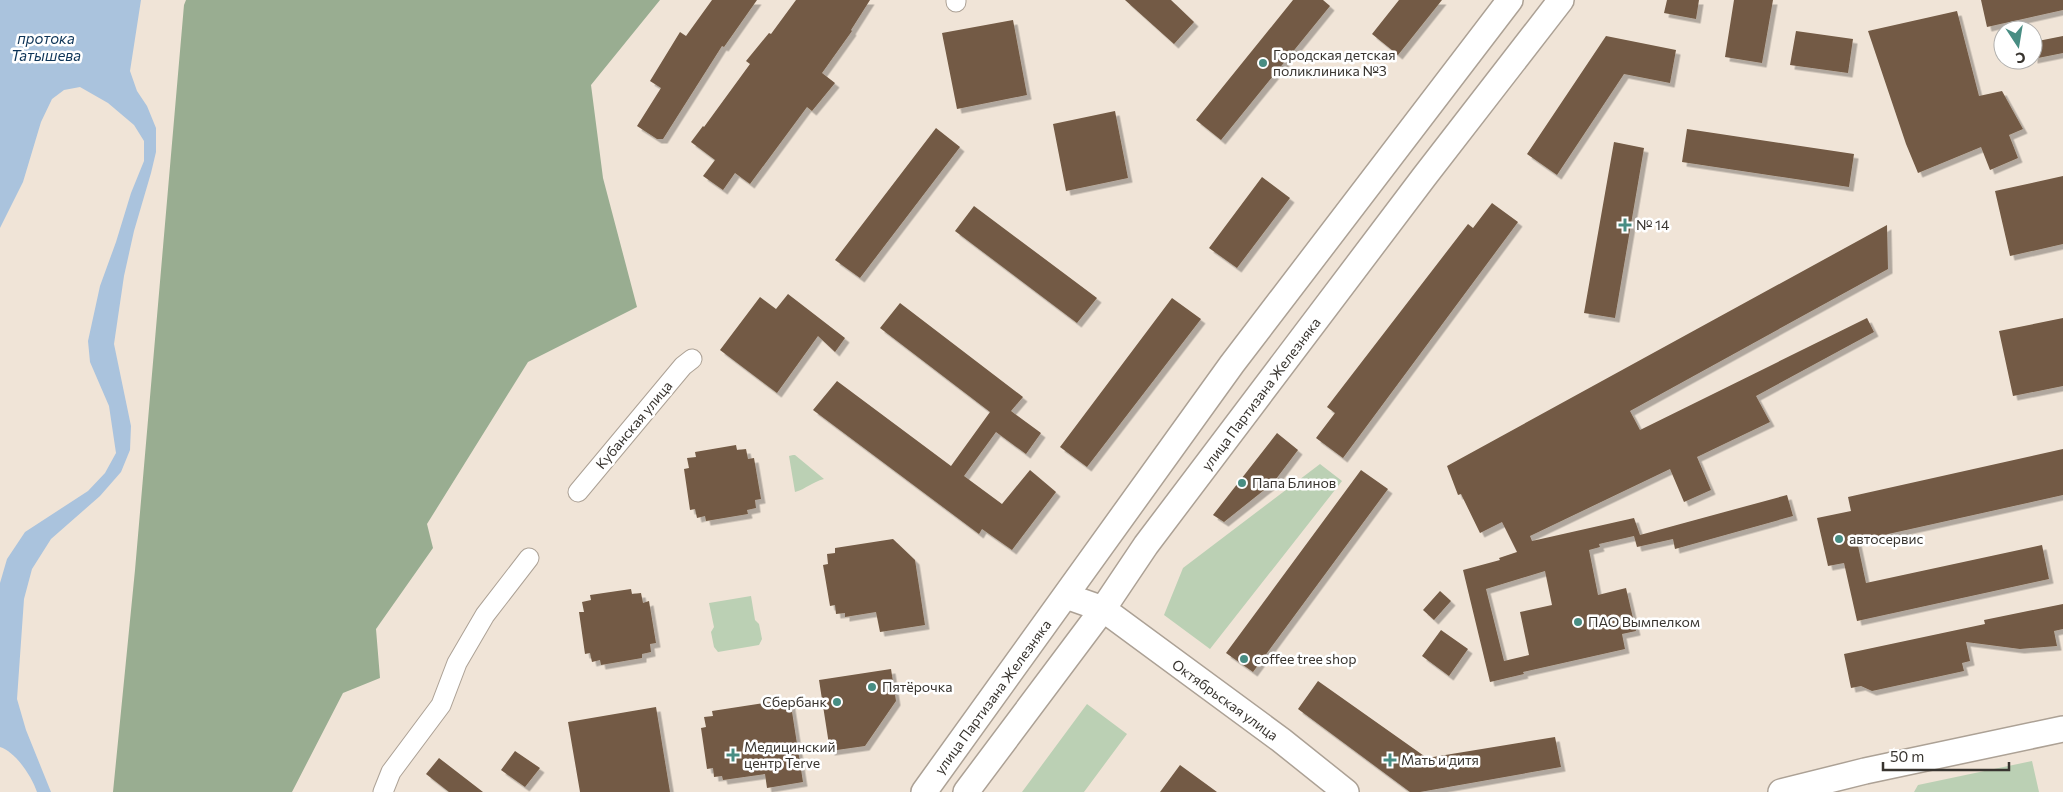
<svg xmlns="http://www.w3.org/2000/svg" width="2063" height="792" font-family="Commissioner,sans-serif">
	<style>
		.green { fill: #bbd0b4 }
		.forest { fill: #99ad91 }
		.water { fill: #aac3dd }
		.building { fill: #735a44; fill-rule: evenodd; filter: url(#shadow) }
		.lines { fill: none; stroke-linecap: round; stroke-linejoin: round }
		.minor-casing { stroke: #aca195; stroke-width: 21 }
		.major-casing { stroke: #aca195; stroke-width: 28 }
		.minor { stroke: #fff; stroke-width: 19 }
		.major { stroke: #fff; stroke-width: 25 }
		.poi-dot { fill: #488d83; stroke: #fff; stroke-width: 2 }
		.labels { text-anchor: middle; stroke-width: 5; stroke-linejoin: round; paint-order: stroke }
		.poi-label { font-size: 14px; fill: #38342f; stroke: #fff; text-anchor: start }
		.street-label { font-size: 14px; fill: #38342f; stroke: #fff }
		.water-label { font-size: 15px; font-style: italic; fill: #0d3457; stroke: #fff }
	</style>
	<defs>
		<filter id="shadow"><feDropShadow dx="4.5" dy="4.5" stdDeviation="0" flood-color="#0004"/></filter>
	</defs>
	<rect width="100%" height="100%" fill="#f0e4d7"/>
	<path class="green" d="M 793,455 L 795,455 L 824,479 C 812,482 806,489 795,492 L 789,456 Z
		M 1320,464 L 1342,481 L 1210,649 L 1164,615 L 1183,568 Z
		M 751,596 L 755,620 L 759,624 L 762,639 L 759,645 L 718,652 L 714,647 L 711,632 L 714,627 L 709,603 Z
		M 1087,704 L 1127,734 L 1084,792 L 1022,792 Z
		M 2032,761 L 2039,792 L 1914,792 L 1918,785 Z"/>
	<path class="forest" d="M 186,0 L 660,0 L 591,85 L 603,178 L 637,307 L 528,362 L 427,524 L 433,548 L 376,629 L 380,678 L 343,693 L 292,792 L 113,792 L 135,570 L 184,5 Z"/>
	<path class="water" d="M 0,0 L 141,0 L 130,71 L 137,91 L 147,106 L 156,128 L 156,152 L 151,173 L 134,231 L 124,276 L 114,344 L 131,426 L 130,450 L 121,472 L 100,496 L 51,539 L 32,569 L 24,599 L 17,699 L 26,730 L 51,792 L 37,792 C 32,777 16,752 0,747 L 0,583 L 7,559 L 25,532 L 88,491 L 105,473 L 116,453 L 109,406 L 90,362 L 88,341 L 100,286 L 116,242 L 131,193 L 144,161 L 144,141 L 134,125 L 108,103 L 80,87 L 64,90 L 52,99 L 41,122 L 23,182 L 0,228 Z"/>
	<path class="building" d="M 712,0 L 757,0 L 724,47 L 722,46 L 663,139 L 657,139 L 637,126 L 661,88 L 650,81 L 680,32 L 686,36 Z
		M 796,0 L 870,0 L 851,30 L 852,31 L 822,73 L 835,83 L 812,111 L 807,107 L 750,184 L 735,173 L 723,190 L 703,176 L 715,160 L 691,142 L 703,126 L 704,127 L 750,64 L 746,61 L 769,33 L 771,34 Z
		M 1125,0 L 1171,0 L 1194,22 L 1174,44 Z
		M 1293,0 L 1323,0 L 1330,6 L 1221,140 L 1196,120 Z
		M 1399,0 L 1442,0 L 1398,55 L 1372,34 Z
		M 1667,0 L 1699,0 L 1696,19 L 1664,13 Z
		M 1734,0 L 1773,0 L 1762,63 L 1725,57 Z
		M 1981,0 L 2063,0 L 2063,10 L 1987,27 Z
		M 1957,11 L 1979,96 L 2002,91 L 2023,129 L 2009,135 L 2018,158 L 1990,170 L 1981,147 L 1918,173 L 1906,144 L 1868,31 Z
		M 1013,20 L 1027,95 L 957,109 L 942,33 Z
		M 1796,31 L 1853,39 L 1848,73 L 1790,65 Z
		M 1606,36 L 1676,50 L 1670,83 L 1624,74 L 1557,175 L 1527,154 Z
		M 2063,36 L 2063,53 L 2033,59 L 2033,42 Z
		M 1115,111 L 1128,178 L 1066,191 L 1053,124 Z
		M 936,128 L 960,147 L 860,278 L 835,260 Z
		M 1687,129 L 1854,154 L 1849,187 L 1682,162 Z
		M 1614,142 L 1644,148 L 1615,318 L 1584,313 Z
		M 2063,176 L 2063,244 L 2010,256 L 1995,191 Z
		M 1262,177 L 1290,198 L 1237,268 L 1209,248 Z
		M 1492,203 L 1518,222 L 1343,458 L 1316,438 L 1335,413 L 1327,407 L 1468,224 L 1473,228 Z
		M 974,206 L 1097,298 L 1077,323 L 955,231 Z
		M 1887,225 L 1888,269 L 1630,411 L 1640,430 L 1867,318 L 1874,332 L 1756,396 L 1770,422 L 1697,457 L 1711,490 L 1684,502 L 1670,469 L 1530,536 L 1532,541 L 1634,518 L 1640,535 L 1787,495 L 1793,516 L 1675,549 L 1673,539 L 1637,547 L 1634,536 L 1599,544 L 1600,547 L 1589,550 L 1598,595 L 1626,588 L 1636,631 L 1622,634 L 1625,649 L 1523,672 L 1524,674 L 1490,682 L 1463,570 L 1500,560 L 1499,558 L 1517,552 L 1502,522 L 1480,533 L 1461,494 L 1458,495 L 1447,466 ZM 1545,571 L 1552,605 L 1520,612 L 1529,655 L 1504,661 L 1486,589 Z
		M 788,294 L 845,338 L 835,352 L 818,336 L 777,393 L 720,350 L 760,297 L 776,309 Z
		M 1172,298 L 1201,319 L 1087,467 L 1060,447 Z
		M 900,303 L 1023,397 L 1011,411 L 1041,433 L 1026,454 L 996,432 L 964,476 L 1002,504 L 1030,470 L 1056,492 L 1012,550 L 982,529 L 979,534 L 813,410 L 837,381 L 951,466 L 990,412 L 880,328 Z
		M 2063,318 L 2063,386 L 2013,396 L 1999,331 Z
		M 1277,433 L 1298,450 L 1273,483 L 1224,522 L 1213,515 Z
		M 736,445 L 737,450 L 746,449 L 748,459 L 754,458 L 761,499 L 755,500 L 756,508 L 747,510 L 748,514 L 706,521 L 705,516 L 697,518 L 695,509 L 690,510 L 684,469 L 689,468 L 687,458 L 696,457 L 695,452 Z
		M 2063,449 L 2063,495 L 1857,541 L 1866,583 L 2042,545 L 2049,579 L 1857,621 L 1844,563 L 1828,566 L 1817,518 L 1851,511 L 1848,497 Z
		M 1361,470 L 1388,489 L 1253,672 L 1226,653 Z
		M 893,539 L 915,560 L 925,625 L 880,632 L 876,612 L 845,617 L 845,613 L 836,614 L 835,605 L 830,606 L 823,565 L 828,564 L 827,554 L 835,553 L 835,548 Z
		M 631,589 L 632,594 L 641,593 L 643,603 L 649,601 L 656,643 L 650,644 L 651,652 L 642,654 L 642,658 L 601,665 L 600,660 L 592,662 L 590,653 L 585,654 L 579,612 L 584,612 L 582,602 L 591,600 L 590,595 Z
		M 1440,591 L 1451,601 L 1434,620 L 1423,610 Z
		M 2063,604 L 2063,629 L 2054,631 L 2057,646 L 2020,649 L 1966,642 L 1970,661 L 1962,663 L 1964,671 L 1872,691 L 1861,686 L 1851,688 L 1844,654 L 1985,624 L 1984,620 Z
		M 1441,630 L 1468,649 L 1449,676 L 1422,656 Z
		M 891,669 L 896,701 L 865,746 L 830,751 L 819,680 Z
		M 1318,681 L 1427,758 L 1555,737 L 1561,767 L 1420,792 L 1410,792 L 1298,709 Z
		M 790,699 L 803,782 L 767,788 L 765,774 L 723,780 L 722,776 L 714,777 L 713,768 L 707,769 L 701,728 L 706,727 L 704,717 L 713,716 L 712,711 Z
		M 656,707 L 670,792 L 580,792 L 568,722 Z
		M 515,751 L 540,768 L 525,787 L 501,770 Z
		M 439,758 L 483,792 L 449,792 L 426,774 Z
		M 1180,765 L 1217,792 L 1160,792 Z"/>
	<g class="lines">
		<defs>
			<path id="minor" d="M 956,2 L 956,0
				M 578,492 L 683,366 L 692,359
				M 383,792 L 391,772 L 441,705 L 457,663 L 485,615 L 529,558"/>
			<path id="major" d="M 1066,596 L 1103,609 L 1281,740 L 1346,792
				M 924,792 L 1232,364 L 1510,0
				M 966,792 L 1103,609 L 1146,545 L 1424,177 L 1561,0
				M 1781,792 L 1865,771 L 2063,729"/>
		</defs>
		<use href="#minor" class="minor-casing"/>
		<use href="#major" class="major-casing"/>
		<use href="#minor" class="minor"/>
		<use href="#major" class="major"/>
	</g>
	<g class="poi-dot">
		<circle cx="1263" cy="63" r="5"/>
		<path d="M1622.5 217.5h5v5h5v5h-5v5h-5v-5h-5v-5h5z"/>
		<circle cx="1242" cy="483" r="5"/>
		<circle cx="1839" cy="539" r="5"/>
		<circle cx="1578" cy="622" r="5"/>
		<circle cx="1244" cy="659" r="5"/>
		<circle cx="872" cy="687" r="5"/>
		<circle cx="837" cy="702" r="5"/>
		<path d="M730.5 747.5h5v5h5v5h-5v5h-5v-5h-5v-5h5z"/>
		<path d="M1387.5 752.5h5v5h5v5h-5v5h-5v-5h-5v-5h5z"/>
	</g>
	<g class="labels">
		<g class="poi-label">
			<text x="1273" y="60">Городская детская<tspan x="1273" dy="16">поликлиника №3</tspan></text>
			<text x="1636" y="230">№ 14</text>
			<text x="1252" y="488">Папа Блинов</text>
			<text x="1849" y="544">автосервис</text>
			<text x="1588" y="627">ПАО Вымпелком</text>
			<text x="1254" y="664">coffee tree shop</text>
			<text x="882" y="692">Пятёрочка</text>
			<text x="827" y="707" text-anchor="end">Сбербанк</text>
			<text x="744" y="752">Медицинский<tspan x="744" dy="16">центр Terve</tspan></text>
			<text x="1401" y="765">Мать и дитя</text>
		</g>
		<g class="street-label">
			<text transform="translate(1261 394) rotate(-53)" y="5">улица Партизана Железняка</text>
			<text transform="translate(634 425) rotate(-50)" y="5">Кубанская улица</text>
			<text transform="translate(993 697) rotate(-54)" y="5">улица Партизана Железняка</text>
			<text transform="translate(1225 700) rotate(36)" y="5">Октябрьская улица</text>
		</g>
		<g class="water-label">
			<text x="46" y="44">протока<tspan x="46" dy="17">Татышева</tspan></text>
		</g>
	</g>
	<g transform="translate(2018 45) rotate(168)"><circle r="24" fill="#ffffff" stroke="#afaeac"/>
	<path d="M0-4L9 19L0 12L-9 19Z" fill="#488d83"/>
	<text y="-8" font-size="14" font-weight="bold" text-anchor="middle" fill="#38342f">С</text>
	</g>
	<path d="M1883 762v8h126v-8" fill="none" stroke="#38342f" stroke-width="2.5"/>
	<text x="1890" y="762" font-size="15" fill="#38342f" stroke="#ffffff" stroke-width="4" paint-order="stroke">50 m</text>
</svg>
